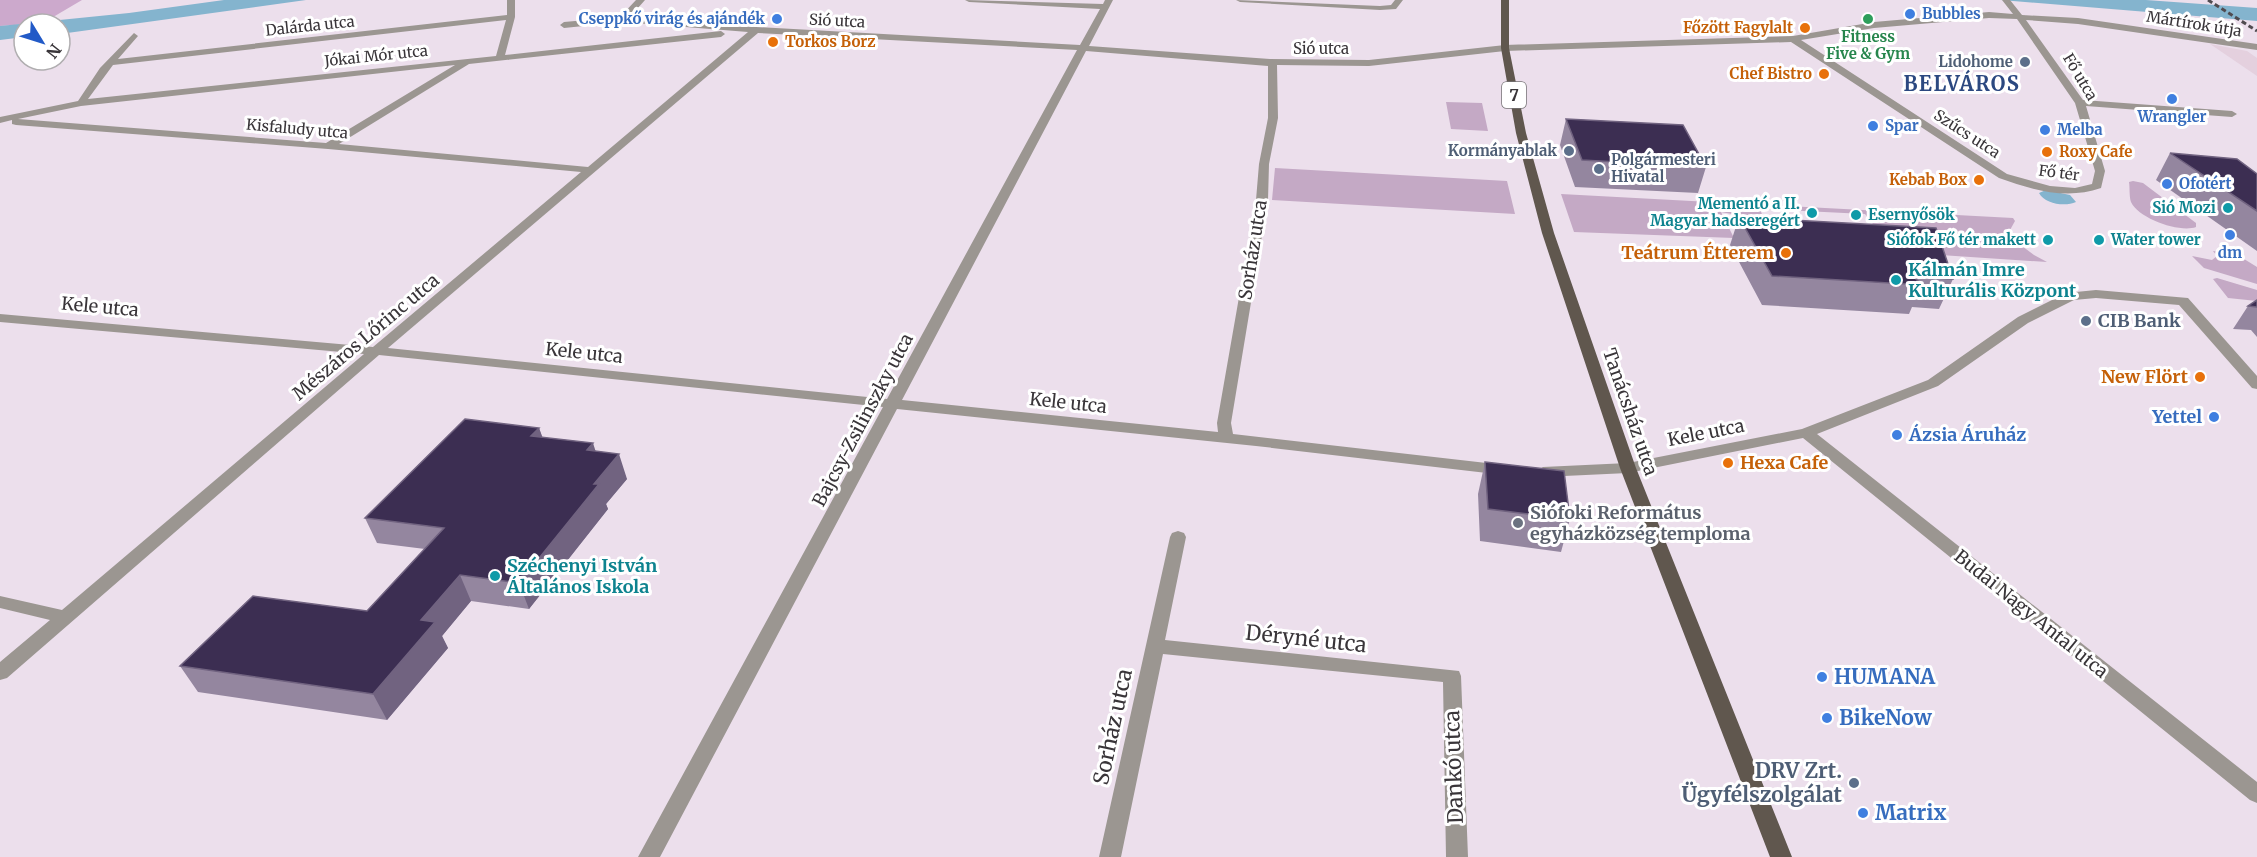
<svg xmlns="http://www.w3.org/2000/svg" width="2257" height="857" font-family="Merriweather,serif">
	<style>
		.commercial { fill: #e4d0de }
		.green { fill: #c4a9c5 }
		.forest { fill: #cca9cc }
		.water { fill: #84b4ce }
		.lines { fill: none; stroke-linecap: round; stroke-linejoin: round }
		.street { fill: #9b9691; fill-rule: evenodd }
		.primary { fill: #60574e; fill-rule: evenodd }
		.rail { stroke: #504b50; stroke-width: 3; stroke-dasharray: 5 3; stroke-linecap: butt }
		.wall { fill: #94869f }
		.shaded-wall { fill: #716380 }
		.building { fill: #3c2e52; stroke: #716380; stroke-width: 1.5 }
		.shop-dot { fill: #3f7fe0; stroke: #fff; stroke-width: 2 }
		.leisure-dot { fill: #2e9e5b; stroke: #fff; stroke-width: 2 }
		.food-dot { fill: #e8710a; stroke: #fff; stroke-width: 2 }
		.service-dot { fill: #5c6f8a; stroke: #fff; stroke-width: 2 }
		.culture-dot { fill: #0f9aa8; stroke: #fff; stroke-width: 2 }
		.worship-dot { fill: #6b7280; stroke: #fff; stroke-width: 2 }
		.labels { text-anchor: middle; stroke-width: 6; stroke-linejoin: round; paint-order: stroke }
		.far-shop-label { font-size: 15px; font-weight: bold; fill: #366cbe; stroke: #fff; text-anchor: start }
		.far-street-label { font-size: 15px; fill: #393539; stroke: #fff }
		.far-food-label { font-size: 15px; font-weight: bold; fill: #c56008; stroke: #fff; text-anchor: end }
		.far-leisure-label { font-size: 15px; font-weight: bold; fill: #27864d; stroke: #fff }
		.far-service-label { font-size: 15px; font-weight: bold; fill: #4e5e75; stroke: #fff; text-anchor: end }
		.far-culture-label { font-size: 15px; font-weight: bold; fill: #0d838f; stroke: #fff; text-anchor: end }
		.shield { fill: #fff; stroke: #747274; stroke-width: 1.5 }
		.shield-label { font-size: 16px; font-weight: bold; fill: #393539 }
		.street-label { font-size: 18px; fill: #393539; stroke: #fff }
		.food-label { font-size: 18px; font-weight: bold; fill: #c56008; stroke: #fff; text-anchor: end }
		.culture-label { font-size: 18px; font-weight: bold; fill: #0d838f; stroke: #fff; text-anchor: start }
		.service-label { font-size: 18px; font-weight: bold; fill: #4e5e75; stroke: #fff; text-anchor: start }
		.shop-label { font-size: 18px; font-weight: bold; fill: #366cbe; stroke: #fff; text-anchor: end }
		.worship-label { font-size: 18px; font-weight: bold; fill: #5b616d; stroke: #fff; text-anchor: start }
		.far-district-label { font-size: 20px; font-weight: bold; letter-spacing: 1.5px; fill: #2b4880; stroke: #fff }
		.near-street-label { font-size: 21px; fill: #393539; stroke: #fff }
		.near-shop-label { font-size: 21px; font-weight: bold; fill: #366cbe; stroke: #fff; text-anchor: start }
		.near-service-label { font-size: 21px; font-weight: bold; fill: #4e5e75; stroke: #fff; text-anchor: end }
	</style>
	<rect width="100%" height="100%" fill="#ecdfec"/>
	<path class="commercial" d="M 2210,44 L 2247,51 L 2257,58 L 2257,76 Z"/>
	<path class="green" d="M 1446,102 L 1482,103 L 1488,131 L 1451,129 Z
		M 1275,168 L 1507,181 L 1515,214 L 1272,200 Z
		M 2133,181 L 2143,183 L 2196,223 L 2196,227 C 2180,233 2139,219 2131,202 C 2129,196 2130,188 2129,182 Z
		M 1561,194 L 2013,218 L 2015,221 L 2010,230 L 2010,237 L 2034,255 L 2047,262 L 1895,252 L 1865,214 L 1760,209 L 1763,217 L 1758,219 L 1721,212 L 1734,238 L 1574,232 Z
		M 2213,251 L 2236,254 L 2257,267 L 2257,284 L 2204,268 L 2192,256 L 2212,260 L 2217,256 Z
		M 2217,278 L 2257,290 L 2257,301 L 2228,298 L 2213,279 Z"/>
	<path class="forest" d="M 0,0 L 82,0 L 43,23 L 0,26 Z"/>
	<path class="water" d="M 224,0 L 306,0 L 60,34 L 60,24 L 24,24 L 24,37 L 0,40 L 0,26 L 129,13 Z
		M 2001,0 L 2146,0 L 2257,8 L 2257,21 Z
		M 2046,190 L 2070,195 L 2076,202 C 2065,207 2045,204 2039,193 Z"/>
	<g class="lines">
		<path class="street" d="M 507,0 L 515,0 L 515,17 L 505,55 L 721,31 L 725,34 L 721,37 L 469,64 L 339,144 L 588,167 L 748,32 L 623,22 L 564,28 L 560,25 L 564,22 L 620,17 L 636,0 L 645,0 L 630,17 L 756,27 L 1080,45 L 1100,9 L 969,2 L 965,0 L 1103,4 L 1105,0 L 1113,0 L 1089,46 L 1270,59 L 1369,60 L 1505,45 L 1793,36 L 1874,22 L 1989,12 L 2013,14 L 2002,0 L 2010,0 L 2022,15 L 2078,18 L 2257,44 L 2257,50 L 2078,24 L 2026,20 L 2083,100 L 2232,111 L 2237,114 L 2232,117 L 2086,106 L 2105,171 L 2101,188 C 2066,200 2033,190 1999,178 L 1791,42 L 1505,51 L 1369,66 L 1277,65 L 1278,118 L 1269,164 L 1268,200 L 1231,423 L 1233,434 L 1504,465 L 1512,470 L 1510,473 L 1504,475 L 1256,446 L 897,409 L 660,857 L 638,857 L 883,407 L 379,355 L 7,678 L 0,680 L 0,662 L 50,620 L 0,608 L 0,596 L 62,610 L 364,354 L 0,322 L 0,314 L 373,347 L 581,172 L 328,149 L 16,125 L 12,124 L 12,120 L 0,123 L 0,117 L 78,101 L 100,68 L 134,33 L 138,36 L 118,59 L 507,15 ZM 1989,18 L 2017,19 L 2075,103 L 2095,171 L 2092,184 L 2075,188 L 2050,186 L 2007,174 L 1801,40 L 1874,28 ZM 506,20 L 496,56 L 88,99 L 113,65 ZM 758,33 L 1077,50 L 887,399 L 388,348 ZM 1086,51 L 1268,66 L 1268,118 L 1259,164 L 1256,200 L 1217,423 L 1218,432 L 902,400 ZM 455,65 L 326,143 L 18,119 L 81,106 Z
			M 1236,0 L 1380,6 L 1391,5 L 1395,0 L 1403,0 L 1396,9 L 1380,10 L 1240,2 Z
			M 2096,290 L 2188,298 L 2257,376 L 2257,389 L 2252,388 L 2179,305 L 2096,298 L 2074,300 L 2028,323 L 1938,386 L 1817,434 L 2257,782 L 2257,803 L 2250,800 L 1803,438 L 1628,473 L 1543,477 L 1535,472 L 1543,467 L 1628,463 L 1802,429 L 1928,380 L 2018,317 L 2066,293 Z
			M 1178,531 L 1184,533 L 1186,537 L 1165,640 L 1459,671 L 1461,676 L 1468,857 L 1446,857 L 1443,682 L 1163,654 L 1121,857 L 1099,857 L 1170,537 L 1172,533 Z"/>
		<path class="primary" d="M 1501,0 L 1509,0 L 1509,48 L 1526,133 L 1554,233 L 1636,468 L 1792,857 L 1770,857 L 1620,468 L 1542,233 L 1516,133 L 1501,48 Z"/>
		<path class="rail" d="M 2208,0 L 2257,31"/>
	</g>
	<path class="wall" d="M 1566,119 L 1706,167 L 1698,193 L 1575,187 L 1560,145 Z
		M 2170,153 L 2257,174 L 2257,251 L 2156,180 Z
		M 1739,217 L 1953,279 L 1939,309 L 1912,307 L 1909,314 L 1762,305 L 1730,245 Z
		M 2257,300 L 2257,337 L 2251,330 L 2233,329 L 2248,306 Z
		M 539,428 L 542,437 L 596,451 L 627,479 L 606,504 L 608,509 L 529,609 L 471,601 L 442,636 L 448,648 L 387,720 L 198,692 L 180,666 L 367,611 L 425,549 L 377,543 L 365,518 Z
		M 1485,462 L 1570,519 L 1561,552 L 1480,541 L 1478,494 Z"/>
	<path class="shaded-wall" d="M 539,428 L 548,452 L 531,436 Z
		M 593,443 L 601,468 L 587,450 Z
		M 619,454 L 627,479 L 606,504 L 608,509 L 529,609 L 519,583 L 594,484 Z
		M 460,575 L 471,601 L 442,636 L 448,648 L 387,720 L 373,694 L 421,620 Z"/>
	<path class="building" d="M 1566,119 L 1683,125 L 1706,167 L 1582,160 Z
		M 2170,153 L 2237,159 L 2257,174 L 2257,211 Z
		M 1739,217 L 1936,228 L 1953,279 L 1914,277 L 1922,285 L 1772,276 Z
		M 2257,300 L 2257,307 L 2248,306 Z
		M 465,419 L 539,428 L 531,436 L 593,443 L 587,450 L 619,454 L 594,484 L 599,484 L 519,583 L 460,575 L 421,620 L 435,622 L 373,694 L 180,666 L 253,596 L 367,611 L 444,528 L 365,518 Z
		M 1485,462 L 1564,471 L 1570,519 L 1488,509 Z"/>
	<g class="shop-dot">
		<circle cx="1910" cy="14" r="6"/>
		<circle cx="777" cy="19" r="6"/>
		<circle cx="2172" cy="99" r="6"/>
		<circle cx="1873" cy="126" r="6"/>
		<circle cx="2045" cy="130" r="6"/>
		<circle cx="2167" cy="184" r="6"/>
		<circle cx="2230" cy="235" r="6"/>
		<circle cx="2214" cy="417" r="6"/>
		<circle cx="1897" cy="435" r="6"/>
		<circle cx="1822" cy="677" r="6"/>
		<circle cx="1827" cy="718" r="6"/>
		<circle cx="1863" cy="813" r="6"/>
	</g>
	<circle class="leisure-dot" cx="1868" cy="19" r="6"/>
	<g class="food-dot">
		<circle cx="1805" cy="28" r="6"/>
		<circle cx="773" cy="42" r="6"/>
		<circle cx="1824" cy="74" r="6"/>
		<circle cx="2047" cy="152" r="6"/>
		<circle cx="1979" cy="180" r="6"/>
		<circle cx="1786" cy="253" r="6"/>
		<circle cx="2200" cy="377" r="6"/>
		<circle cx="1728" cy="463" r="6"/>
	</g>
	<g class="service-dot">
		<circle cx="2025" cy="62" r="6"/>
		<circle cx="1569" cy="151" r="6"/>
		<circle cx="1599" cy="169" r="6"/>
		<circle cx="2086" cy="321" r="6"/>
		<circle cx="1854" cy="783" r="6"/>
	</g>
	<g class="culture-dot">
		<circle cx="2228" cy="208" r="6"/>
		<circle cx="1812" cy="213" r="6"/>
		<circle cx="1856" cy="215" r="6"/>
		<circle cx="2048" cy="240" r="6"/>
		<circle cx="2099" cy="240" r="6"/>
		<circle cx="1896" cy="280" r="6"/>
		<circle cx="495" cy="576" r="6"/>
	</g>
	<circle class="worship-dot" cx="1518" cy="523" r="6"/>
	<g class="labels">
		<g class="far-shop-label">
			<text x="1922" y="19">Bubbles</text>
			<text x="765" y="24" text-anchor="end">Cseppkő virág és ajándék</text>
			<text x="2172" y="122" text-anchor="middle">Wrangler</text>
			<text x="1885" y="131">Spar</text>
			<text x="2057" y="135">Melba</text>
			<text x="2179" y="189">Ofotért</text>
			<text x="2230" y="258" text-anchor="middle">dm</text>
		</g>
		<g class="far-street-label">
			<text transform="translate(837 21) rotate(3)" y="5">Sió utca</text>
			<text transform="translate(2194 24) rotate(9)" y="5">Mártírok útja</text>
			<text transform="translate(310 26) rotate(-6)" y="5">Dalárda utca</text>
			<text x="1321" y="54">Sió utca</text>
			<text transform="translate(376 56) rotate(-6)" y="5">Jókai Mór utca</text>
			<text transform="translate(2080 77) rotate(59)" y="5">Fő utca</text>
			<text transform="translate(297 129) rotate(5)" y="5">Kisfaludy utca</text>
			<text transform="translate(1967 134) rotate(33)" y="5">Szűcs utca</text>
			<text transform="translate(2059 173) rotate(7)" y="5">Fő tér</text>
		</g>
		<g class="far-food-label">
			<text x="1793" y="33">Főzött Fagylalt</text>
			<text x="785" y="47" text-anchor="start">Torkos Borz</text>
			<text x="1812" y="79">Chef Bistro</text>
			<text x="2059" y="157" text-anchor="start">Roxy Cafe</text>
			<text x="1967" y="185">Kebab Box</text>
		</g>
		<g class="far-leisure-label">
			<text x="1868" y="42">Fitness<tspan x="1868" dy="17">Five &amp; Gym</tspan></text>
		</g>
		<g class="far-service-label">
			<text x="2013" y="67">Lidohome</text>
			<text x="1557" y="156">Kormányablak</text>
			<text x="1611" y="165" text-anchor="start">Polgármesteri<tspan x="1611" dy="17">Hivatal</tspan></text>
		</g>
		<g class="far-culture-label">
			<text x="1800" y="209">Mementó a II.<tspan x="1800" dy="17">Magyar hadseregért</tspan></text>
			<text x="2216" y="213">Sió Mozi</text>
			<text x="1868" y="220" text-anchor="start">Esernyősök</text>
			<text x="2036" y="245">Siófok Fő tér makett</text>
			<text x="2111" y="245" text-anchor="start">Water tower</text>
		</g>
		<rect class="shield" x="1502" y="82" width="24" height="26" rx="4.5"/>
		<g class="shield-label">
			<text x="1514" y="101">7</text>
		</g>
		<g class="street-label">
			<text transform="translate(1253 250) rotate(-81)" y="6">Sorház utca</text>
			<text transform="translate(100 307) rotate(5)" y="6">Kele utca</text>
			<text transform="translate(366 337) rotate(-40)" y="6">Mészáros Lőrinc utca</text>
			<text transform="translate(584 353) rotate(6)" y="6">Kele utca</text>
			<text transform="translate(1068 403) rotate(6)" y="6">Kele utca</text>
			<text transform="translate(1630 412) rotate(71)" y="6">Tanácsház utca</text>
			<text transform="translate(863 420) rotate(-62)" y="6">Bajcsy-Zsilinszky utca</text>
			<text transform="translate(1706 433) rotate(-11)" y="6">Kele utca</text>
			<text transform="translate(2031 614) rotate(39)" y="6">Budai Nagy Antal utca</text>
		</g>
		<g class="food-label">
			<text x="1774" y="259">Teátrum Étterem</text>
			<text x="2188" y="383">New Flört</text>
			<text x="1740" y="469" text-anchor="start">Hexa Cafe</text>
		</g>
		<g class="culture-label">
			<text x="1908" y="276">Kálmán Imre<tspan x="1908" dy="21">Kulturális Központ</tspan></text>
			<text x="507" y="572">Széchenyi István<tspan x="507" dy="21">Általános Iskola</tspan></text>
		</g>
		<g class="service-label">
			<text x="2098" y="327">CIB Bank</text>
		</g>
		<g class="shop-label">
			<text x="2202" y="423">Yettel</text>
			<text x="1909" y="441" text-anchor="start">Ázsia Áruház</text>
		</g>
		<g class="worship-label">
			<text x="1530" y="519">Siófoki Református<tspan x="1530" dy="21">egyházközség temploma</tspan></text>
		</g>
		<g class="far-district-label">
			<text x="1962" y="91">BELVÁROS</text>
		</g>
		<g class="near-street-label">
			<text transform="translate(1306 639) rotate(6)" y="7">Déryné utca</text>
			<text transform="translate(1113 727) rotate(-78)" y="7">Sorház utca</text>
			<text transform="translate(1454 767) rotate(-92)" y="7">Dankó utca</text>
		</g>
		<g class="near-shop-label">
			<text x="1834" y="684">HUMANA</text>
			<text x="1839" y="725">BikeNow</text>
			<text x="1875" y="820">Matrix</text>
		</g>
		<g class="near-service-label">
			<text x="1842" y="778">DRV Zrt.<tspan x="1842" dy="24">Ügyfélszolgálat</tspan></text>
		</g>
	</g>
	<g transform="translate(42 42) rotate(128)"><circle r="28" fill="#ffffff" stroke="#b0aeb0" stroke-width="1.5"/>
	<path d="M0-4.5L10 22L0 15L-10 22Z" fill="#225ac7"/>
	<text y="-9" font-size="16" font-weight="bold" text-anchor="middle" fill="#393539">N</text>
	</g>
</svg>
